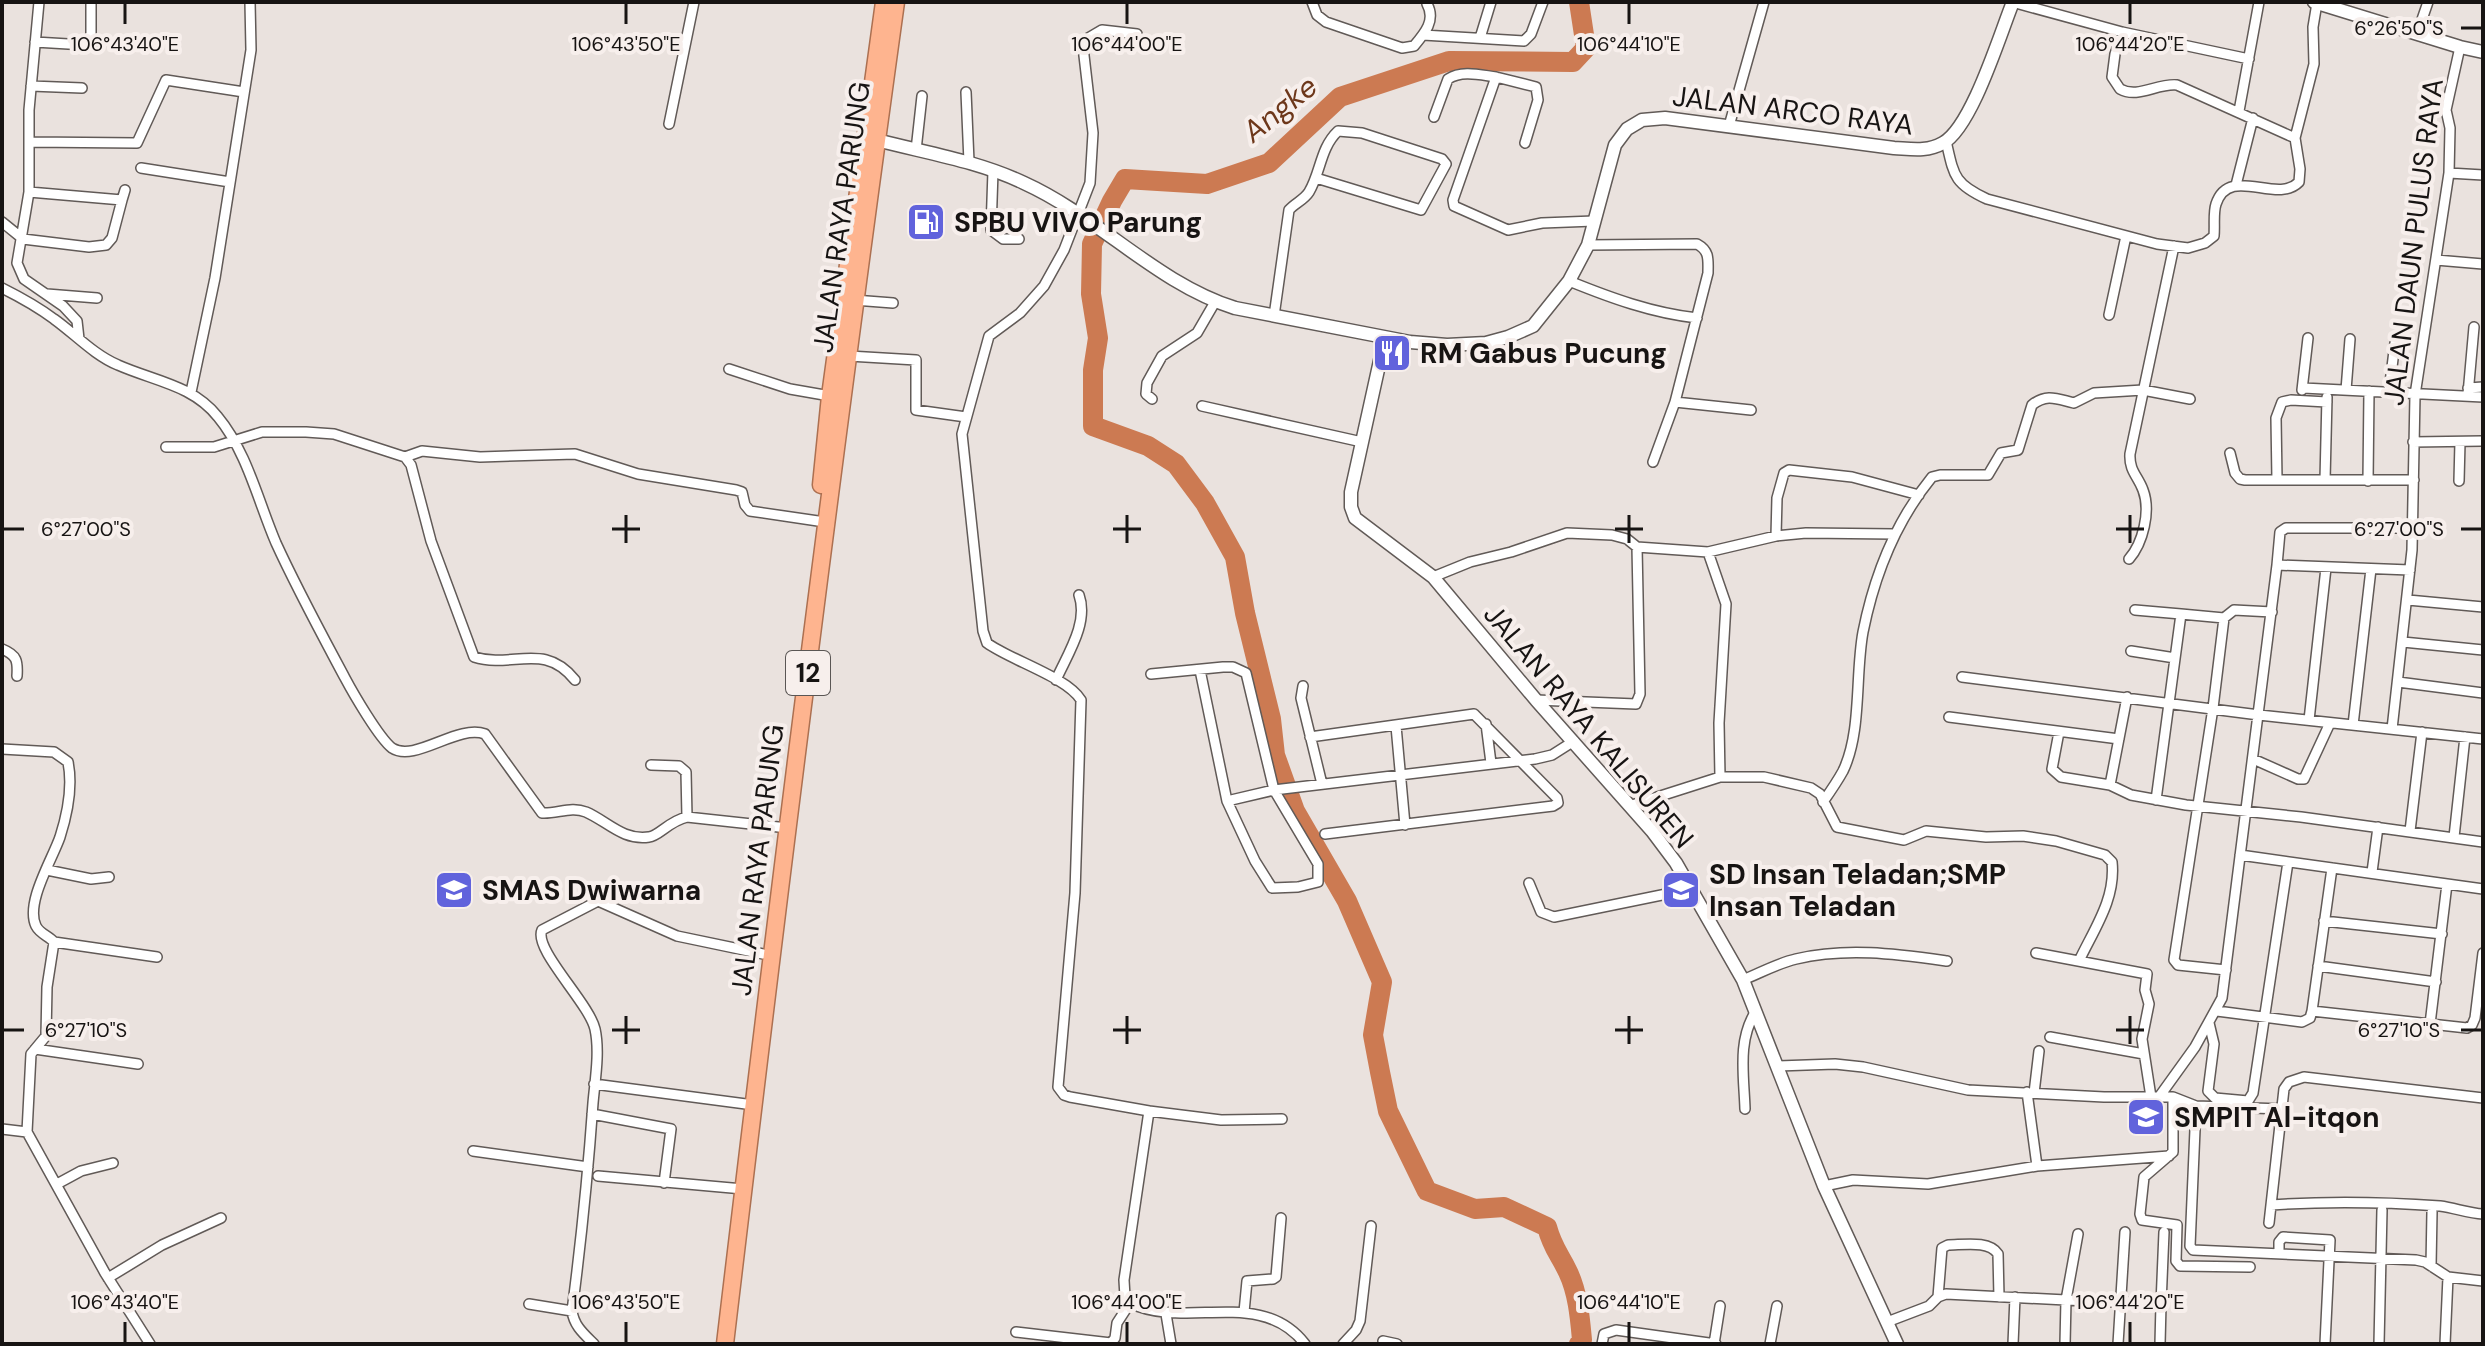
<svg xmlns="http://www.w3.org/2000/svg" width="2485" height="1346" font-family="'DM Sans',sans-serif">
	<style>
		.lines { fill: none; stroke-linecap: round; stroke-linejoin: round }
		.river { stroke: #cc7a52; stroke-width: 20 }
		.minor-casing { stroke: #615a57; stroke-width: 12 }
		.secondary-casing { stroke: #615a57; stroke-width: 15 }
		.trunk-casing { stroke: #ac7051; stroke-width: 19 }
		.minor { stroke: #fff; stroke-width: 9 }
		.secondary { stroke: #fff; stroke-width: 12 }
		.trunk { stroke: #feb48f; stroke-width: 16 }
		.ticks { fill: none; stroke: #171413; stroke-width: 3 }
		.labels { text-anchor: middle; stroke-width: 8; stroke-linejoin: round; paint-order: stroke }
		.shield { fill: #f7efec; stroke: #5a5654; stroke-width: 2 }
		.shield-label { font-size: 26px; font-weight: bold; fill: #171413 }
		.street-label { font-size: 28px; fill: #171413; stroke: #f7efec }
		.poi-label { font-size: 28px; font-weight: bold; fill: #171413; stroke: #f7efec; text-anchor: start }
		.water-label { font-size: 30px; font-style: italic; fill: #6d371a; stroke: #f7efec }
		.ticks-label { font-size: 20px; text-anchor: middle; fill: #171413; stroke: #f7efec; stroke-width: 8; stroke-linejoin: round; paint-order: stroke }
	</style>
	<rect width="100%" height="100%" fill="#eae2de"/>
	<g class="lines">
		<path class="river" d="M 1579,1344 L 1582,1340 C 1580,1318 1578,1293 1568,1272 C 1559,1253 1553,1249 1547,1227 L 1504,1207 L 1475,1209 L 1427,1191 L 1388,1111 L 1380,1072 L 1373,1035 L 1382,982 L 1347,901 L 1295,811 L 1275,755 L 1271,719 L 1245,613 L 1235,557 L 1205,503 L 1176,464 L 1148,446 L 1093,426 L 1093,370 L 1098,338 L 1091,294 L 1092,244 L 1112,201 L 1125,179 L 1207,184 L 1269,163 L 1340,97 L 1449,61 L 1573,62 L 1586,48 L 1579,2"/>
		<defs>
			<path id="minor" d="M 39,2 L 29,110 L 29,192 L 17,263 L 24,279 L 63,306 L 77,321 L 79,339
				M 1312,2 L 1317,15 L 1326,22 L 1402,48 L 1414,46 C 1425,33 1436,20 1427,4
				M 2012,2 L 2122,32 L 2249,59
				M 2122,32 L 2115,54 L 2112,77 L 2120,89 C 2138,99 2157,83 2177,85 L 2295,138
				M 2417,34 L 2428,2
				M 1423,35 L 1524,41 L 1531,34 L 1543,2
				M 1480,38 L 1491,2
				M 35,42 L 85,45 L 91,34 L 91,2
				M 31,86 L 82,88
				M 966,92 L 969,162
				M 2239,111 L 2259,2
				M 1434,117 L 1448,79 C 1462,70 1480,75 1496,77
				M 669,124 L 694,2
				M 1729,126 L 1764,2
				M 1946,141 C 1954,176 1954,184 1987,199 L 2157,244 L 2188,248 L 2205,243 L 2214,236 C 2215,226 2213,213 2216,204 C 2229,164 2277,205 2299,182 L 2300,169 L 2295,138 L 2314,64 L 2313,27 L 2317,3
				M 30,142 L 137,143 L 166,80 L 244,92
				M 1525,143 L 1538,100 L 1536,87 L 1496,77 L 1453,200 L 1454,206 L 1508,230 L 1542,223 L 1594,221
				M 916,150 L 922,96
				M 141,168 L 230,182
				M 993,171 L 991,230 L 1003,239 L 1019,239
				M 2449,173 L 2483,175
				M 2236,185 L 2253,118
				M 29,192 L 122,200 L 125,190
				M 2,222 L 23,239 L 89,247 L 106,245 L 112,238 L 122,200
				M 1588,245 L 1697,244 C 1710,251 1708,260 1708,273 L 1675,402 L 1751,410
				M 2436,260 L 2483,264
				M 1569,281 C 1611,298 1652,313 1697,318
				M 2,288 C 20,297 38,307 54,319 C 75,334 94,355 118,365 C 154,381 193,385 218,417 C 247,452 258,501 276,543 C 297,589 321,633 345,678 C 353,693 379,738 392,748 C 415,763 457,724 485,734 L 542,813 C 557,814 571,806 586,812 C 607,821 623,841 649,837 C 659,836 669,821 687,817 L 788,828
				M 47,294 L 97,298
				M 854,300 L 893,303
				M 2109,315 L 2126,236
				M 1274,316 L 1289,210 C 1295,203 1304,200 1309,192 C 1321,172 1320,148 1338,131 L 1362,133 L 1442,159 L 1446,164 L 1421,210 L 1316,178
				M 849,356 L 916,360 L 916,410 L 966,417
				M 729,369 L 790,389 L 830,396
				M 2303,388 L 2483,397
				M 2468,388 L 2483,387
				M 2302,390 L 2308,338
				M 2346,390 L 2350,339
				M 2389,391 L 2395,343
				M 191,392 L 215,278 L 251,50 L 250,2
				M 2468,394 L 2474,327
				M 1152,399 L 1146,394 L 1147,383 L 1162,356 L 1197,333 L 1215,302
				M 1202,406 L 1362,442
				M 2413,442 L 2482,441
				M 166,447 L 214,447 L 262,432 L 306,432 L 334,434 L 405,457 L 411,465 L 431,541 L 474,657 C 513,669 544,641 575,680
				M 2230,453 L 2235,473 L 2240,479 L 2245,480 L 2414,480
				M 405,457 L 422,451 L 480,457 L 575,454 L 638,474 L 736,490 L 742,492 L 745,505 L 750,511 L 818,521
				M 1653,462 L 1675,402
				M 2277,480 L 2276,418 L 2282,402 L 2291,400 L 2327,402
				M 2325,480 L 2327,397
				M 2368,481 L 2369,391
				M 2459,481 L 2460,442
				M 1776,536 L 1777,498 L 1784,473 L 1789,470 L 1852,477 L 1919,495
				M 1708,552 L 1726,604 L 1719,723 L 1720,777
				M 2129,559 C 2143,543 2151,511 2143,490 C 2138,476 2129,471 2130,454 L 2174,246
				M 2277,565 L 2280,532 L 2286,528 L 2413,528
				M 1433,577 L 1470,562 L 1511,552 L 1567,533 L 1612,535 L 1627,539 L 1637,547 L 1708,552 L 1776,536 L 1806,533 L 1894,534
				M 2408,600 L 2483,607
				M 2135,610 L 2181,614
				M 2224,618 L 2213,708 L 2174,960 L 2178,965 L 2226,970
				M 2403,642 L 2483,650
				M 2,649 C 17,655 18,661 17,676
				M 2131,651 L 2175,658
				M 1151,674 L 1223,667 L 1233,667 L 1246,673 L 1274,790 L 1318,864 L 1318,882 L 1298,887 L 1272,888 L 1255,861 L 1227,801 L 1200,670
				M 1962,677 L 2259,715 L 2483,739
				M 1056,680 C 1067,655 1089,623 1079,595
				M 2398,682 L 2483,693
				M 1303,686 L 1301,698 L 1322,784
				M 1536,700 L 1636,704 L 1640,694 L 1637,547
				M 1949,717 L 2119,739
				M 2309,720 L 2326,568
				M 1486,724 L 1491,763
				M 2353,725 L 2371,569
				M 1396,726 L 1405,825
				M 2392,729 L 2412,550 L 2415,395 L 2449,173 L 2450,128 L 2446,110 L 2460,47
				M 2059,732 L 2052,769 L 2061,777 L 2110,785 L 2131,795 L 2186,805 L 2301,817 L 2483,842
				M 1310,737 L 1474,714 L 1557,798 L 1558,803 L 1553,806 L 1325,834
				M 2,749 L 54,752 L 68,762 C 73,787 68,812 60,837 C 52,860 25,903 36,926 C 40,934 49,936 54,942 L 47,987 L 46,1036 L 31,1054 L 27,1132
				M 2253,759 L 2298,779 L 2304,779 L 2330,723
				M 651,765 L 679,766 L 686,772 L 687,817
				M 2110,785 L 2127,697
				M 2156,800 L 2181,614 L 2224,618 L 2234,610 L 2272,612
				M 1227,801 L 1274,790 L 1535,759 L 1552,755 L 1574,741
				M 1823,802 C 1830,792 1837,782 1843,771 C 1862,732 1855,675 1863,632 C 1874,577 1896,521 1932,477 L 1940,475 L 1988,475 L 2001,453 L 2018,450 L 2032,405 C 2047,393 2057,399 2074,403 L 2094,393 L 2143,390 L 2190,399
				M 1629,806 L 1720,777 L 1764,777 L 1811,788 L 1820,794 L 1837,827 L 1904,840 L 1926,831 L 1986,837 L 2023,836 L 2056,841 L 2105,855 L 2112,862 C 2116,899 2094,929 2079,961
				M 2410,831 L 2422,732
				M 2454,837 L 2465,737
				M 2240,855 L 2483,889
				M 47,870 L 91,879 L 109,877
				M 2372,872 L 2378,827
				M 1529,883 L 1541,912 L 1554,917 L 1691,889
				M 2324,921 L 2442,934
				M 54,942 L 157,957
				M 2036,953 L 2147,974 L 2145,990 L 2149,1004 L 2142,1039 L 2151,1097
				M 2318,966 L 2436,982
				M 1743,980 C 1760,973 1778,963 1796,959 C 1847,947 1896,954 1947,961
				M 2217,1011 L 2302,1022 L 2310,1018 L 2312,1011 L 2467,1028 L 2472,1025 L 2475,1018 L 2483,953
				M 2312,1011 L 2332,868
				M 2209,1023 L 2214,1044 L 2208,1091 L 2215,1098 L 2248,1101 L 2253,1093 L 2288,862
				M 2430,1024 L 2447,884
				M 2050,1037 L 2144,1054
				M 35,1049 L 138,1064
				M 1777,1066 L 1835,1064 L 1863,1067 L 1968,1090 L 2104,1097 L 2173,1097 L 2196,1106 L 2282,1109
				M 594,1084 L 746,1104
				M 2027,1092 L 2037,1166
				M 2034,1093 L 2039,1051
				M 2159,1097 L 2195,1047 L 2222,998 L 2277,565 L 2410,570
				M 2173,1097 L 2173,1152 L 2144,1177 L 2140,1214 L 2142,1220 L 2177,1225 L 2176,1261 L 2180,1266 L 2250,1267
				M 2196,1106 L 2190,1246 L 2193,1250 L 2416,1260 L 2425,1262 L 2448,1277 L 2483,1281
				M 1745,1109 C 1744,1076 1737,1040 1756,1011
				M 1149,1111 L 1221,1120 L 1282,1119
				M 592,1114 L 671,1129 L 664,1183
				M 2,1129 L 27,1132 L 105,1273 L 150,1344
				M 473,1151 L 588,1167
				M 598,1176 L 743,1189
				M 57,1184 L 81,1171 L 113,1163
				M 1824,1186 L 1853,1180 L 1928,1184 L 2037,1166 L 2169,1156
				M 2271,1205 C 2328,1201 2383,1202 2440,1206 C 2455,1208 2468,1213 2483,1214
				M 2269,1223 L 2284,1089 L 2289,1082 L 2304,1077 L 2483,1098
				M 2078,1234 L 2066,1300 L 2161,1304 L 2160,1344
				M 2279,1254 L 2279,1242 L 2283,1237 L 2330,1240 L 2325,1344
				M 2431,1266 L 2432,1212
				M 108,1278 L 162,1245 L 221,1218
				M 1938,1297 L 1942,1248 L 1948,1245 C 1963,1245 1989,1240 1998,1254 L 1999,1297
				M 1130,1303 L 1125,1297 L 1124,1280 L 1149,1111 L 1070,1097 L 1064,1095 L 1058,1087 L 1075,893 L 1081,700 C 1067,677 1010,660 987,643 L 983,631 L 962,434 L 989,336 L 1020,313 L 1044,286 L 1064,250 L 1090,183 L 1093,133 L 1083,47 L 1085,40 L 1102,30 L 1137,34
				M 529,1304 L 572,1311
				M 2161,1304 L 2164,1232
				M 1244,1312 L 1247,1281 L 1273,1279 L 1276,1277 L 1281,1218
				M 1166,1314 L 1171,1344
				M 1887,1322 L 1929,1306 L 1938,1297 L 1946,1294 L 2066,1300 L 2065,1344
				M 1016,1332 L 1111,1343 L 1115,1338 L 1117,1323 L 1130,1303 C 1186,1330 1261,1287 1305,1344
				M 1383,1341 L 1397,1344
				M 594,1344 C 584,1334 574,1326 572,1311 C 581,1242 588,1173 593,1103 C 595,1080 600,1052 595,1029 C 589,1003 533,949 542,930 L 598,901 L 677,936 L 763,954
				M 1343,1344 L 1356,1330 L 1360,1321 L 1371,1226
				M 1602,1344 L 1604,1334 L 1616,1330 L 1716,1344
				M 1714,1344 L 1720,1306
				M 1770,1344 L 1777,1306
				M 2013,1344 L 2015,1297
				M 2118,1344 L 2125,1232
				M 2379,1344 L 2382,1210
				M 2445,1344 L 2448,1277"/>
			<path id="secondary" d="M 2314,2 L 2460,47 L 2483,52
				M 877,140 C 926,153 978,161 1024,183 C 1099,217 1156,283 1235,308 L 1410,342 L 1447,345 L 1486,343 L 1508,337 L 1533,326 L 1569,281 L 1588,245 L 1615,145 L 1627,129 L 1642,120 L 1665,118 L 1894,148 C 1912,149 1927,152 1943,143 C 1972,127 2000,34 2013,2
				M 1385,338 L 1351,492 L 1351,507 L 1355,518 L 1433,577 L 1536,700 L 1652,831 L 1676,863 L 1743,980 L 1824,1186 L 1897,1344"/>
			<path id="trunk" d="M 821,485 L 830,396 L 884,2
				M 725,1344 C 778,896 834,449 896,2"/>
		</defs>
		<use href="#minor" class="minor-casing"/>
		<use href="#secondary" class="secondary-casing"/>
		<use href="#trunk" class="trunk-casing"/>
		<use href="#minor" class="minor"/>
		<use href="#secondary" class="secondary"/>
		<use href="#trunk" class="trunk"/>
	</g>
	<path class="ticks" d="M 125,4 L 125,24M 626,4 L 626,24M 1127,4 L 1127,24M 1629,4 L 1629,24M 2130,4 L 2130,24M 2461,28 L 2481,28M 626,515 L 626,543M 1127,515 L 1127,543M 1629,515 L 1629,543M 2130,515 L 2130,543M 4,529 L 24,529M 612,529 L 640,529M 1113,529 L 1141,529M 1615,529 L 1643,529M 2116,529 L 2144,529M 2461,529 L 2481,529M 626,1016 L 626,1044M 1127,1016 L 1127,1044M 1629,1016 L 1629,1044M 2130,1016 L 2130,1044M 4,1030 L 24,1030M 612,1030 L 640,1030M 1113,1030 L 1141,1030M 1615,1030 L 1643,1030M 2116,1030 L 2144,1030M 2461,1030 L 2481,1030M 125,1322 L 125,1342M 626,1322 L 626,1342M 1127,1322 L 1127,1342M 1629,1322 L 1629,1342M 2130,1322 L 2130,1342"/>
	<defs>
		<symbol id="fuel-square" viewBox="-11 -11 22 22"><rect x="-9" y="-9" width="18" height="18" rx="4" fill="#6163dc" stroke="#f7efec"/><path d="M-5.5-6h7V0h2V4h1.3V-2.5L3-4.5l.8-.8L6-3V5H2.5V1h-1V6h-7ZM-4.2-4.7v3.2H.2V-4.7Z" fill="#fff"/></symbol>
		<symbol id="restaurant-square" viewBox="-11 -11 22 22"><rect x="-9" y="-9" width="18" height="18" rx="4" fill="#6163dc" stroke="#f7efec"/><path d="M-5-6h1v4h1v-4h1v4h1v-4h1v5L-1.5 .5V6h-2V.5L-5-1ZM5-6V6H3V1.5H1.5Q1.5-4 5-6Z" fill="#fff"/></symbol>
		<symbol id="school-square" viewBox="-11 -11 22 22"><rect x="-9" y="-9" width="18" height="18" rx="4" fill="#6163dc" stroke="#f7efec"/><path d="M0-5L7-2L0 1L-7-2ZM-4 1L0 2.5L4 1V4Q0 6-4 4Z" fill="#fff"/></symbol>
	</defs>
	<g fill-rule="evenodd">
		<use href="#fuel-square" x="904" y="200" width="44" height="44"/>
		<use href="#restaurant-square" x="1370" y="331" width="44" height="44"/>
		<use href="#school-square" x="432" y="868" width="44" height="44"/>
		<use href="#school-square" x="1659" y="868" width="44" height="44"/>
		<use href="#school-square" x="2124" y="1095" width="44" height="44"/>
	</g>
	<g class="labels">
		<rect class="shield" x="786" y="651" width="44" height="44" rx="6"/>
		<g class="shield-label">
			<text x="808" y="682">12</text>
		</g>
		<g class="street-label">
			<text transform="translate(1793 110) rotate(7)" y="10">JALAN ARCO RAYA</text>
			<text transform="translate(841 217) rotate(-82)" y="10">JALAN RAYA PARUNG</text>
			<text transform="translate(2413 242) rotate(-83)" y="10">JALAN DAUN PULUS RAYA</text>
			<text transform="translate(1589 726) rotate(50)" y="10">JALAN RAYA KALISUREN</text>
			<text transform="translate(757 860) rotate(-83)" y="10">JALAN RAYA PARUNG</text>
		</g>
		<g class="poi-label">
			<text x="954" y="232">SPBU VIVO Parung</text>
			<text x="1420" y="363">RM Gabus Pucung</text>
			<text x="1709" y="884">SD Insan Teladan;SMP<tspan x="1709" dy="32">Insan Teladan</tspan></text>
			<text x="482" y="900">SMAS Dwiwarna</text>
			<text x="2174" y="1127">SMPIT Al-itqon</text>
		</g>
		<g class="water-label">
			<text transform="translate(1280 109) rotate(-39)" y="10">Angke</text>
		</g>
	</g>
	<g class="ticks-label">
		<text x="2399" y="35">6°26'50"S</text>
		<text x="125" y="51">106°43'40"E</text>
		<text x="626" y="51">106°43'50"E</text>
		<text x="1127" y="51">106°44'00"E</text>
		<text x="1629" y="51">106°44'10"E</text>
		<text x="2130" y="51">106°44'20"E</text>
		<text x="86" y="536">6°27'00"S</text>
		<text x="2399" y="536">6°27'00"S</text>
		<text x="86" y="1037">6°27'10"S</text>
		<text x="2399" y="1037">6°27'10"S</text>
		<text x="125" y="1309">106°43'40"E</text>
		<text x="626" y="1309">106°43'50"E</text>
		<text x="1127" y="1309">106°44'00"E</text>
		<text x="1629" y="1309">106°44'10"E</text>
		<text x="2130" y="1309">106°44'20"E</text>
	</g>
	<rect width="2485" height="1346" fill="none" stroke="#171413" stroke-width="8"/>
</svg>
